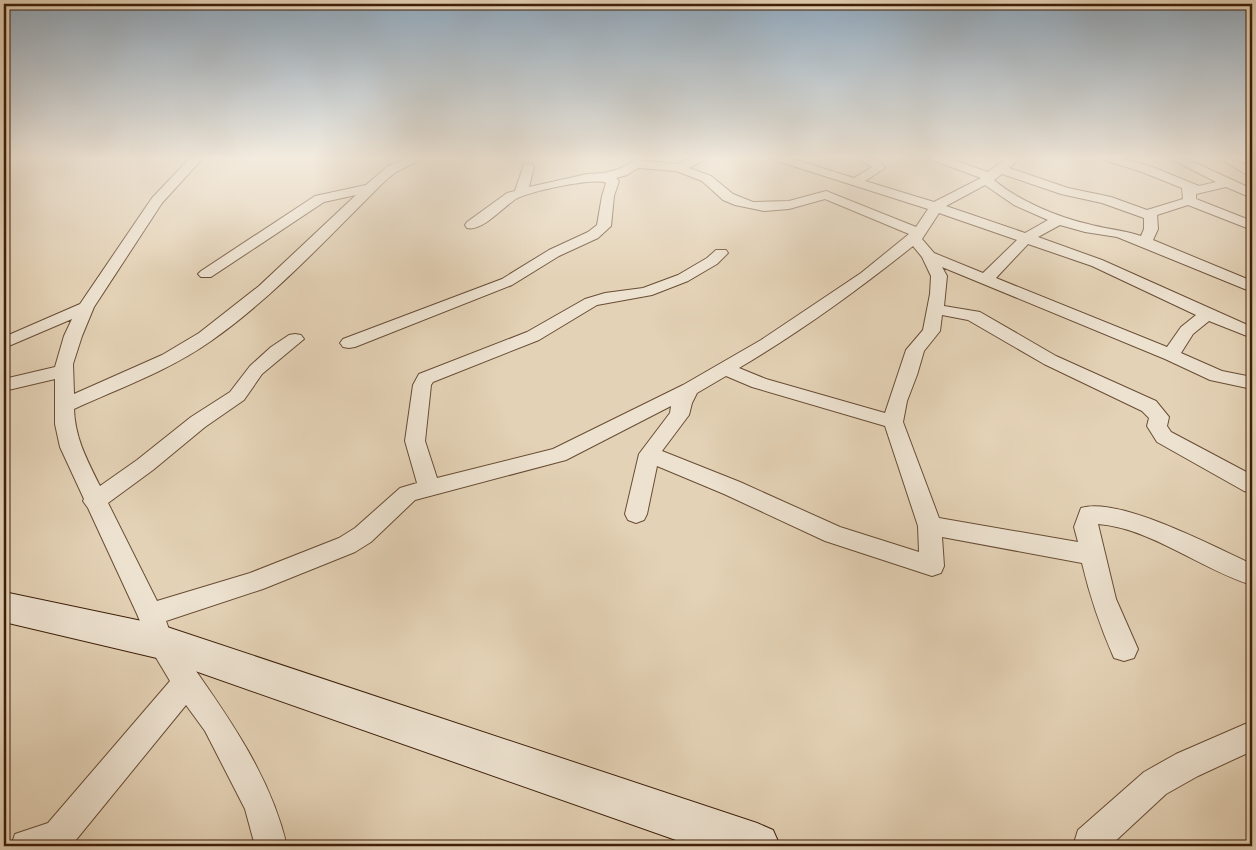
<svg xmlns="http://www.w3.org/2000/svg" width="1256" height="850" font-family="Cardo,serif">
	<style>
		.lines { fill: none; stroke-linecap: round; stroke-linejoin: round }
		.street-casing { stroke: #684c34; stroke-width: 2 }
		.secondary-casing { stroke: #3e1f09; stroke-width: 2 }
		.street { fill: #ede2d0; fill-rule: evenodd }
		.secondary { fill: #ede2d0; fill-rule: evenodd }
	</style>
	<rect width="100%" height="100%" fill="#e4d2b6"/>
	<filter id="stains"><feTurbulence type="fractalNoise" baseFrequency=".004" numOctaves="4"/><feColorMatrix values="0 0 0 0 .2 0 0 0 0 .09 0 0 0 0 .02 0 0 0 .5 -.17"/></filter>
	<radialGradient id="worn" r=".72"><stop offset=".6" stop-color="#630" stop-opacity="0"/><stop offset="1" stop-color="#630" stop-opacity=".3"/></radialGradient>
	<g class="lines">
		<defs>
			<path id="street" d="M 190,158 L 203,158 L 162,203 L 94,307 L 82,336 L 73,364 L 74,394 L 162,355 L 199,333 L 259,286 L 356,195 L 324,202 L 211,277 L 201,277 L 198,274 L 201,271 L 315,196 L 366,185 L 388,166 L 408,158 L 424,158 L 396,172 L 385,181 C 330,235 275,296 211,341 C 170,370 120,388 74,409 C 75,438 87,460 100,486 L 137,460 L 191,417 L 230,392 L 250,366 L 271,347 L 289,335 L 295,334 L 301,335 L 304,339 L 262,374 L 244,400 L 205,427 L 153,470 L 108,503 L 157,601 L 250,573 L 339,538 L 355,528 L 400,488 L 417,483 L 405,441 L 413,385 L 419,374 L 527,332 L 585,299 L 605,293 L 643,288 L 678,275 L 707,258 L 716,250 L 726,250 L 728,253 L 717,264 L 688,281 L 652,295 L 597,305 L 539,340 L 433,382 L 431,385 L 425,441 L 437,478 L 553,449 L 683,385 L 761,340 L 861,273 L 909,234 L 825,199 L 789,209 L 764,211 L 735,205 L 723,200 L 702,181 L 676,171 L 638,168 L 627,175 L 616,178 L 619,181 L 614,196 L 611,226 L 598,238 L 559,256 L 512,285 L 355,347 L 349,348 L 343,347 L 340,343 L 343,339 L 502,279 L 549,250 L 588,232 L 597,225 L 602,196 L 606,183 C 594,177 528,192 516,199 C 503,207 482,232 467,228 L 465,225 L 467,222 L 507,193 L 515,191 L 524,164 L 532,164 L 534,167 L 529,187 L 587,174 L 604,173 L 619,169 L 636,160 L 677,164 L 692,158 L 708,158 L 689,168 L 711,176 L 733,194 L 753,202 L 789,201 L 826,191 L 916,227 L 928,209 L 774,160 L 772,158 L 790,158 L 854,178 L 872,167 L 856,158 C 869,158 878,156 885,168 L 865,181 L 934,202 L 981,178 L 932,160 L 930,158 L 948,158 L 988,172 L 1007,158 L 1020,158 L 1009,168 L 1068,188 L 1111,197 L 1147,210 L 1183,199 L 1182,188 L 1142,172 L 1104,160 L 1102,158 L 1121,158 L 1150,166 L 1199,186 L 1216,182 L 1169,158 L 1185,158 L 1252,189 L 1252,198 L 1226,187 L 1196,194 L 1196,199 L 1252,221 L 1252,230 L 1188,205 L 1157,215 L 1158,229 L 1153,240 L 1252,281 L 1252,292 L 1117,237 L 1085,232 L 1060,225 L 1038,237 L 1102,260 L 1252,327 L 1252,338 L 1209,321 L 1193,334 L 1181,353 L 1222,371 L 1252,377 L 1252,389 L 1210,380 L 1165,359 L 942,267 L 947,276 L 944,306 L 980,312 L 1056,356 L 1156,401 L 1169,417 L 1167,426 L 1171,432 L 1252,475 L 1252,493 L 1244,491 L 1157,442 L 1147,426 L 1149,418 L 1142,411 L 1044,364 L 968,320 L 942,315 L 940,331 L 924,351 L 917,375 L 907,401 L 903,422 L 939,518 L 1078,542 L 1074,527 L 1081,508 C 1119,496 1214,547 1252,564 L 1252,585 C 1202,570 1151,528 1098,524 L 1116,599 L 1138,649 L 1134,658 L 1124,661 L 1114,658 C 1100,626 1090,597 1082,563 L 942,537 L 944,566 L 941,573 L 932,576 L 825,541 L 724,494 L 657,466 L 647,514 L 644,520 L 636,523 L 628,520 L 625,514 L 639,454 L 670,413 L 671,406 L 566,460 L 415,500 L 371,542 L 355,552 L 263,589 L 166,621 L 171,635 C 217,702 268,766 287,846 L 255,846 L 245,809 L 205,731 L 186,705 L 71,846 L 11,846 L 15,834 L 48,823 L 170,681 L 152,651 L 137,614 L 88,508 L 83,501 L 84,499 L 60,447 L 55,424 L 55,379 L 4,391 L 4,379 L 55,367 L 64,336 L 72,319 L 4,348 L 4,337 L 80,304 L 152,198 ZM 1002,174 L 1061,194 L 1102,203 L 1144,218 L 1144,229 L 1141,236 C 1123,230 1106,229 1088,224 C 1057,217 1019,201 994,180 ZM 985,185 L 1014,205 L 1048,220 L 1025,233 L 946,206 ZM 939,213 L 1017,240 L 983,273 L 934,253 L 922,239 ZM 1028,244 L 1092,266 L 1196,315 L 1181,327 L 1167,347 L 996,278 ZM 913,246 L 922,257 L 931,276 L 930,294 L 923,330 L 906,350 L 885,413 L 766,379 L 739,368 C 800,332 858,290 913,246 ZM 726,376 L 752,387 L 885,426 L 918,526 L 919,552 L 840,527 L 740,482 L 662,451 L 689,415 L 692,403 L 697,393 Z
				M 1219,158 L 1234,158 L 1252,169 L 1252,178 Z
				M 1252,721 L 1252,751 L 1198,776 L 1166,794 L 1110,846 L 1073,846 L 1078,830 L 1144,772 L 1176,754 Z"/>
			<path id="secondary" d="M 4,592 L 161,625 L 757,823 L 773,830 L 780,846 L 693,846 L 161,659 L 4,622 Z"/>
		</defs>
		<use href="#street" class="street-casing"/>
		<use href="#secondary" class="secondary-casing"/>
		<use href="#street" class="street"/>
		<use href="#secondary" class="secondary"/>
	</g>
	<linearGradient id="sky" x2="0" y2="1"><stop stop-color="#90a8bc"/><stop offset="0.57" stop-color="#f3ebde"/><stop offset="1" stop-color="#f3ebde" stop-opacity="0"/></linearGradient>
	<rect width="1256" height="277" fill="url(#sky)"/>
	<rect width="1256" height="850" fill="none" stroke="#e4d2b6" stroke-width="20"/>
	<rect x="5" y="5" width="1246" height="840" fill="none" stroke="#3e1f09" stroke-width="2.5"/>
	<rect x="10" y="10" width="1236" height="830" fill="none" stroke="#3e1f09"/>
	<rect width="100%" height="100%" filter="url(#stains)"/>
	<rect width="100%" height="100%" fill="url(#worn)"/>
</svg>
